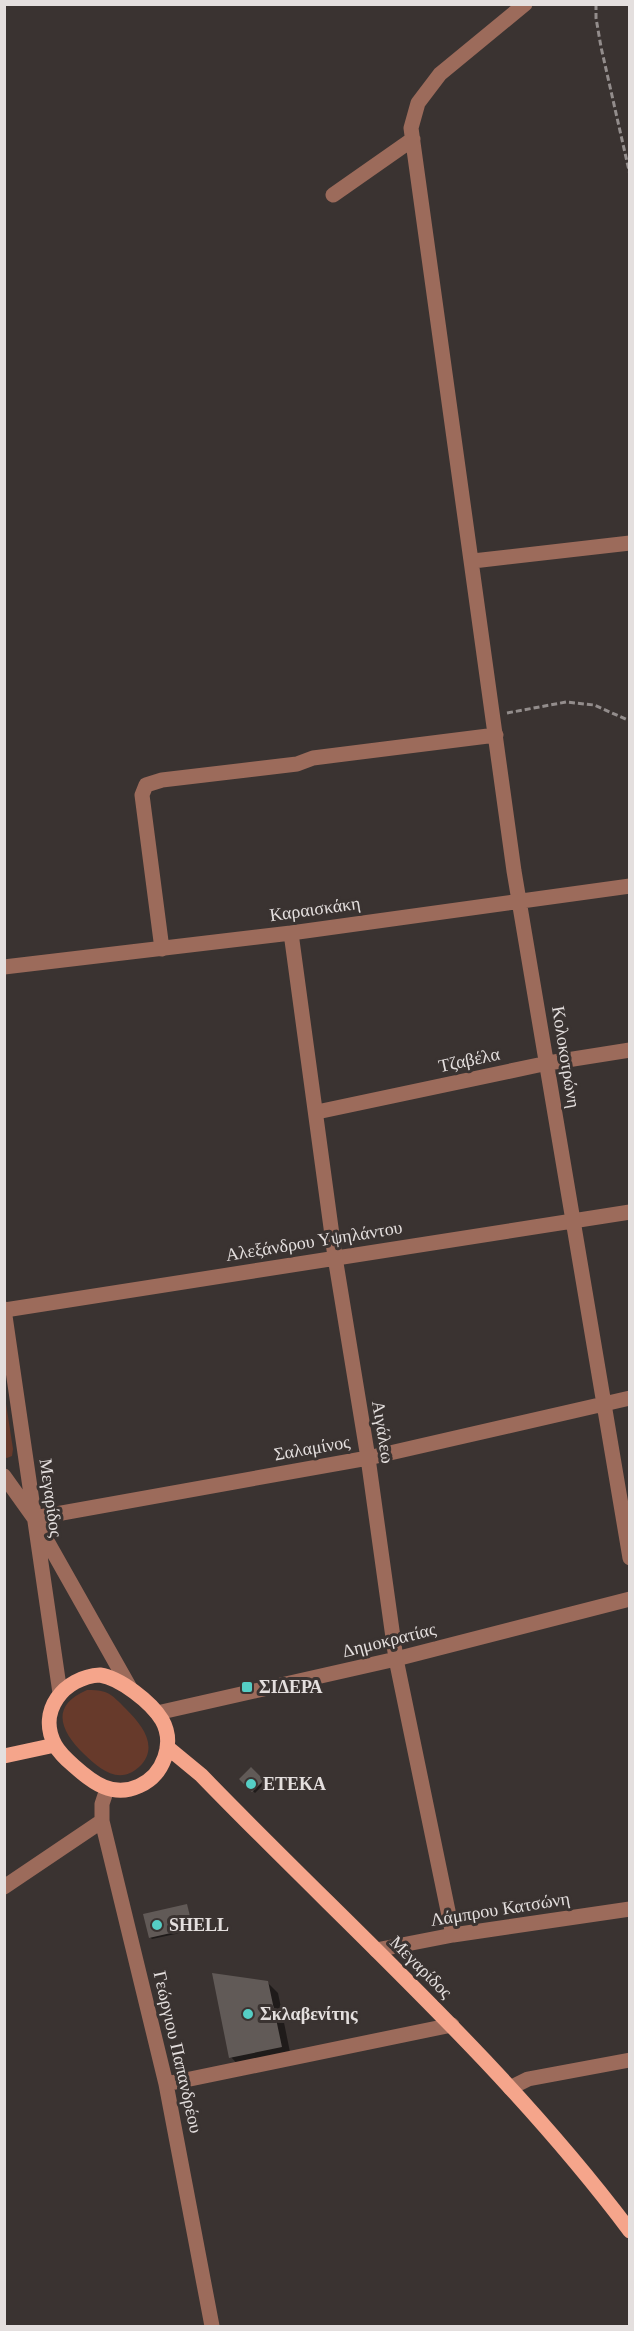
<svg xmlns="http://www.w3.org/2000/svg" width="634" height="2331" font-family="'Times New Roman',serif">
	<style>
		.green { fill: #673a2b }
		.shadow { fill: #0007 }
		.building { fill: #615a57 }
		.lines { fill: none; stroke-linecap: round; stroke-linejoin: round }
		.path { stroke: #938d8c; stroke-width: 3; stroke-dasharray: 6 3; stroke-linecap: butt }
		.minor { stroke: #9c6b5b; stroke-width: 15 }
		.major { stroke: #f5a58b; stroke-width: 15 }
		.poi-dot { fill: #55cec5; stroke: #3a3331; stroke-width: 2 }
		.labels { text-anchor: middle; stroke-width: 6; stroke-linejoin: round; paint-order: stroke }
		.street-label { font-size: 18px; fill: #e4dfde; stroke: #3a3331 }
		.poi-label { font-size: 18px; font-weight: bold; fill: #e4dfde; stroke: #3a3331; text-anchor: start }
	</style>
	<rect width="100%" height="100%" fill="#3a3331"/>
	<path class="green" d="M 5,1397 L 13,1449 L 12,1456 L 7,1458 L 4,1457 Z
		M 87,1690 C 93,1690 98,1690 105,1692 C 113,1695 120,1703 126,1709 C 142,1725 160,1747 139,1767 C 118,1786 99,1768 84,1754 C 61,1732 49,1706 87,1690 Z"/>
	<path class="shadow" d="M 251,1769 L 265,1783 L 255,1793 L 241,1779 Z
		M 187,1906 L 194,1930 L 152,1939 L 150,1937 Z
		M 267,1982 L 278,1993 L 291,2057 L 241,2068 L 231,2057 Z"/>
	<path class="building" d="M 251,1767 L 264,1780 L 252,1792 L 239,1779 Z
		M 187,1904 L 193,1928 L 149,1938 L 143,1914 Z
		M 212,1973 L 268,1981 L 282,2047 L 229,2058 Z"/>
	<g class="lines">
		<path class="path" d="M 596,4 L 596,18 L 601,47 L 630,175
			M 507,713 L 566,702 L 594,705 L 630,721"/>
		<path class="minor" d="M 525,4 L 440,74 L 418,103 L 411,128 L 514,871 L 630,1558
			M 333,195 L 413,139
			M 473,561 L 630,543
			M 291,933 L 335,1257 L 368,1458 L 396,1659 L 453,1935
			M 162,949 L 142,795 L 146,785 L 162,780 L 297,764 L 313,758 L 496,735
			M 4,967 L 291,933 L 630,886
			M 317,1112 L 548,1063 L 630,1050
			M 4,1309 L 60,1693
			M 5,1310 L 630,1212
			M 4,1476 L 34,1518 L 130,1688
			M 34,1518 L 368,1458 L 630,1398
			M 157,1713 L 396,1659 L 630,1599
			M 107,1789 L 102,1804 L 102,1821 L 166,2084 L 212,2326
			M 4,1887 L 102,1821
			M 376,1950 L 453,1935 L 630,1909
			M 166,2084 L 452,2025
			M 510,2088 L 528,2079 L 630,2060"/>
		<path class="major" d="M 100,1675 C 120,1678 151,1702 162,1720 C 175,1743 164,1775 139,1786 C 113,1798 93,1783 74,1766 C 67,1760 60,1754 55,1745 C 37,1711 64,1677 100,1675 Z
			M 167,1747 L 201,1775 C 346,1925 504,2063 630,2231
			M 4,1756 L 55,1745"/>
	</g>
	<g class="poi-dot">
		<rect x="241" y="1681" width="12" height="12" rx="3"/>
		<circle cx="251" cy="1784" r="6"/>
		<circle cx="157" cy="1925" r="6"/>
		<circle cx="248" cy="2014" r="6"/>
	</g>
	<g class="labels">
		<g class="street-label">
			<text transform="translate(315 909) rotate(-8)" y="6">Καραισκάκη</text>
			<text transform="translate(566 1057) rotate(81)" y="6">Κολοκοτρώνη</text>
			<text transform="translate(469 1060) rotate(-12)" y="6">Τζαβέλα</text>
			<text transform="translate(314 1241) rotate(-9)" y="6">Αλεξάνδρου Υψηλάντου</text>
			<text transform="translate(383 1432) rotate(81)" y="6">Αιγάλεω</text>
			<text transform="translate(312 1448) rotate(-10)" y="6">Σαλαμίνος</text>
			<text transform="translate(51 1498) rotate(82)" y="6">Μεγαρίδος</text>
			<text transform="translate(389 1640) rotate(-14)" y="6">Δημοκρατίας</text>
			<text transform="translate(500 1909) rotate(-9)" y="6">Λάμπρου Κατσώνη</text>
			<text transform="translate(421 1967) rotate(45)" y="6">Μεγαρίδος</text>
			<text transform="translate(178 2052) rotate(77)" y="6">Γεώργιου Παπανδρέου</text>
		</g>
		<g class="poi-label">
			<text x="259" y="1693">ΣΙΔΕΡΑ</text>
			<text x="263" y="1790">ΕΤΕΚΑ</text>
			<text x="169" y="1931">SHELL</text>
			<text x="260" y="2020">Σκλαβενίτης</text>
		</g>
	</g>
	<rect width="634" height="2331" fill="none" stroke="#e4dfde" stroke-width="12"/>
</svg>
